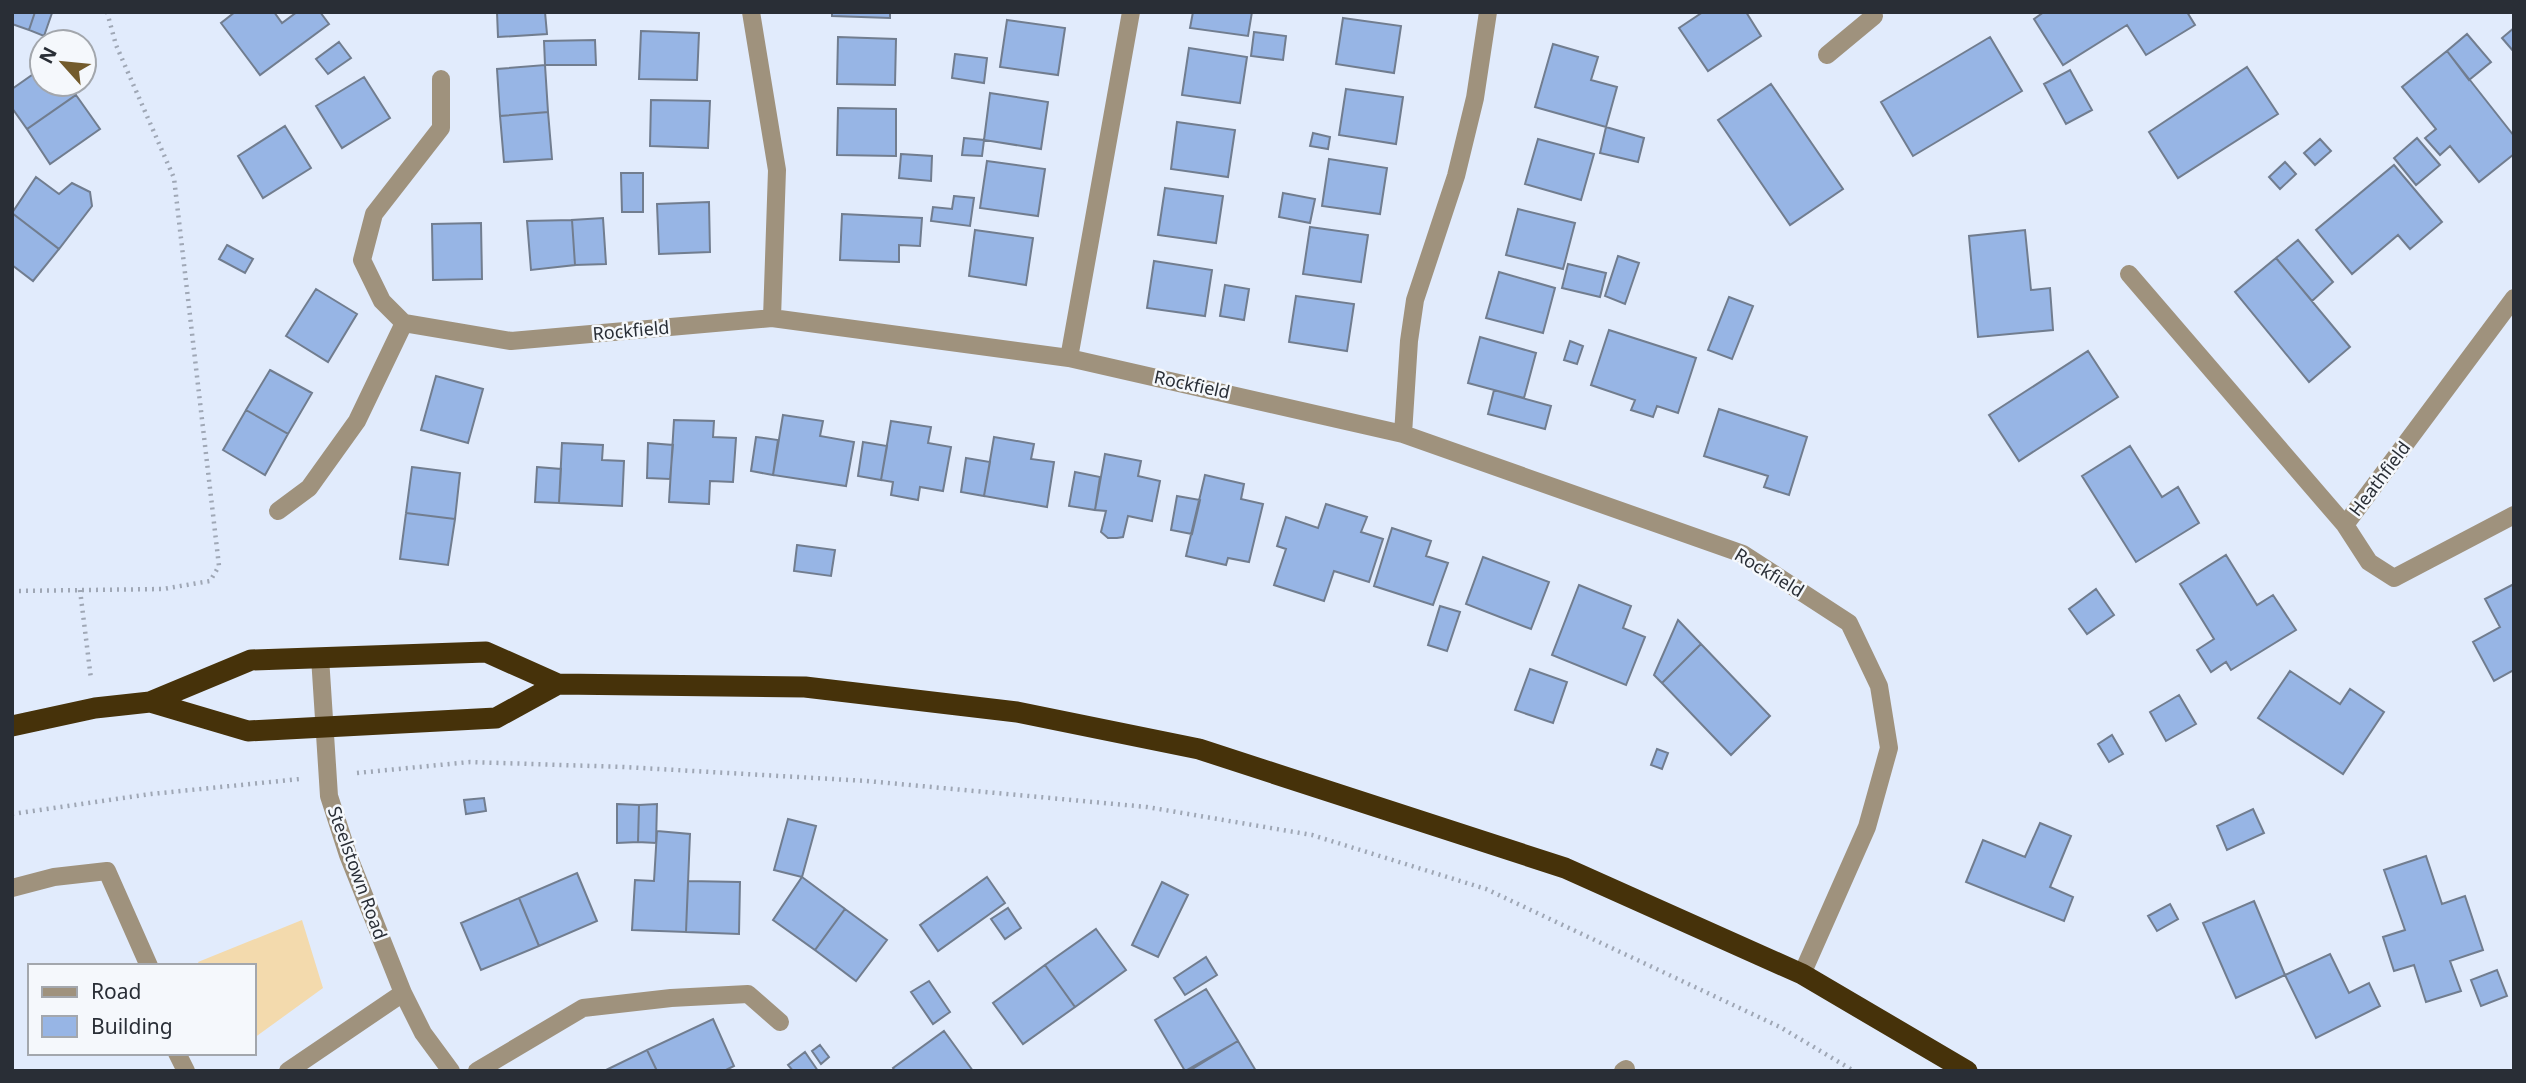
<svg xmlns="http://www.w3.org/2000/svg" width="2526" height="1083" font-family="'Noto Sans',sans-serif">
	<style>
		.green { fill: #f3daad }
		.building { fill: #97b5e5; stroke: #717d8f; stroke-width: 2 }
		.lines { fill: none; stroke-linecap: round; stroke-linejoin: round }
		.path { stroke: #9fa7b5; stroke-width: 4.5; stroke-dasharray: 2 5; stroke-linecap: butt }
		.street { stroke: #9f927d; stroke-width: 18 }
		.highway { stroke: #46320a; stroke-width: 21 }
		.labels { text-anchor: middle; stroke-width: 5; stroke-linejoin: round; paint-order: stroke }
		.street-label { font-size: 18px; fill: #292e36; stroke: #f5f8fc }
	</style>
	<rect width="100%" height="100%" fill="#e1ebfc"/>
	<path class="green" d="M 302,920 L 323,988 L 254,1038 L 254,966 L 200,966 L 198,962 Z"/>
	<path class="building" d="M 12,12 L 35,12 L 29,30 L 12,24 Z
		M 35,12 L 52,13 L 44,36 L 29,30 Z
		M 235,12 L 274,12 L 282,23 L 297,12 L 320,12 L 329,24 L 260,75 L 221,23 Z
		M 497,12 L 545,12 L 547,34 L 498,37 Z
		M 832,12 L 890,12 L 890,18 L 832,16 Z
		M 1193,12 L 1252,12 L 1248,36 L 1190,28 Z
		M 1703,12 L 1746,12 L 1761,36 L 1708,71 L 1679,28 Z
		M 2044,12 L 2187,12 L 2195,25 L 2146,55 L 2127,25 L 2063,65 L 2034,19 Z
		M 1343,18 L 1401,26 L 1394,73 L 1336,64 Z
		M 1007,20 L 1065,28 L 1058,75 L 1000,67 Z
		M 2514,28 L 2514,52 L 2502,38 Z
		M 641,31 L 699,33 L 697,80 L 639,79 Z
		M 1254,32 L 1286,36 L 1283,60 L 1251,56 Z
		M 2467,34 L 2491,62 L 2469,80 L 2447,51 Z
		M 838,37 L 896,39 L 895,85 L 837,84 Z
		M 1990,37 L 2022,91 L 1913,156 L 1881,102 Z
		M 595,40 L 596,65 L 545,65 L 544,41 Z
		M 339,42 L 351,58 L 328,74 L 316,59 Z
		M 1553,44 L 1598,57 L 1591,80 L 1617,87 L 1606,127 L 1535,107 Z
		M 1189,48 L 1247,57 L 1240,103 L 1182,95 Z
		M 2447,51 L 2514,136 L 2514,154 L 2479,182 L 2450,146 L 2440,155 L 2425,138 L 2436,129 L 2402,87 Z
		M 955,54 L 987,58 L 984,83 L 952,78 Z
		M 545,65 L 548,112 L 500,116 L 497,69 Z
		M 2247,67 L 2278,114 L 2178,178 L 2149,132 Z
		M 42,68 L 42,84 L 69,84 L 76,95 L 27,129 L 12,108 L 12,89 Z
		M 2070,70 L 2092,110 L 2066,124 L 2044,84 Z
		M 364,77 L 390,118 L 342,148 L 316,106 Z
		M 1771,84 L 1843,189 L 1790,225 L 1718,120 Z
		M 1346,89 L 1403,97 L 1396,144 L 1339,135 Z
		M 990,93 L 1048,102 L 1041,149 L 984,140 Z
		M 76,95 L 100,129 L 50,164 L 27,129 Z
		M 651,100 L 710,101 L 708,148 L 650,146 Z
		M 838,108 L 896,109 L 896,156 L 837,155 Z
		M 548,112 L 552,159 L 504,162 L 500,116 Z
		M 1177,122 L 1235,130 L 1228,177 L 1171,169 Z
		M 285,126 L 311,168 L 263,198 L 238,156 Z
		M 1606,127 L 1644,138 L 1638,162 L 1600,153 Z
		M 1313,133 L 1330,137 L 1328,149 L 1310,146 Z
		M 964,138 L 984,140 L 982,156 L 962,155 Z
		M 2417,138 L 2440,165 L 2416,185 L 2394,158 Z
		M 1538,139 L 1594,154 L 1581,200 L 1525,184 Z
		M 2320,139 L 2331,151 L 2315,165 L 2304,153 Z
		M 901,154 L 932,156 L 931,181 L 899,178 Z
		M 1329,159 L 1387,168 L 1380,214 L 1322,206 Z
		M 987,161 L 1045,169 L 1038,216 L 980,208 Z
		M 2285,162 L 2296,174 L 2280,189 L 2269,177 Z
		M 2394,165 L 2442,222 L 2410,249 L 2398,235 L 2352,274 L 2316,230 Z
		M 621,173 L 643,173 L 643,212 L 622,212 Z
		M 36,177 L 59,194 L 72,183 L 90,192 L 92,206 L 59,249 L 12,213 Z
		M 1165,188 L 1223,196 L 1216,243 L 1158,235 Z
		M 1283,193 L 1315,199 L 1310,223 L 1279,217 Z
		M 954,196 L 974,198 L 970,226 L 931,221 L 933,207 L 952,209 Z
		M 709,202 L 710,252 L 659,254 L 657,204 Z
		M 1518,209 L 1575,223 L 1563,269 L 1506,255 Z
		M 12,213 L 59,249 L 33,281 L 12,265 Z
		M 842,214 L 922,218 L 920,246 L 899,245 L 899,262 L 840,260 Z
		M 603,218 L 606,264 L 575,265 L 572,220 Z
		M 572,220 L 575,265 L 531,270 L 527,221 Z
		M 481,223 L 482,279 L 433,280 L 432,224 Z
		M 1310,227 L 1368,235 L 1361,282 L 1303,274 Z
		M 975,230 L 1033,238 L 1026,285 L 969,276 Z
		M 2025,230 L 2031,290 L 2050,288 L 2053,330 L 1978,337 L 1969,236 Z
		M 2298,240 L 2333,282 L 2312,301 L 2276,258 Z
		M 227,245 L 253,259 L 245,273 L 219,259 Z
		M 1618,256 L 1639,263 L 1625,304 L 1605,296 Z
		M 2276,258 L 2350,347 L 2309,382 L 2235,292 Z
		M 1154,261 L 1212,270 L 1205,316 L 1147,308 Z
		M 1568,264 L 1606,273 L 1600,297 L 1562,288 Z
		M 1499,272 L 1555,288 L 1543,333 L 1486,318 Z
		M 1225,285 L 1249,289 L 1244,320 L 1220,316 Z
		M 316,289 L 357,314 L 328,362 L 286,336 Z
		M 1296,296 L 1354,304 L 1347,351 L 1289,342 Z
		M 1729,297 L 1753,306 L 1732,359 L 1708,350 Z
		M 1609,330 L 1696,358 L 1678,413 L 1657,406 L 1653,417 L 1631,410 L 1635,400 L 1591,385 Z
		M 1480,337 L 1536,353 L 1524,398 L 1468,383 Z
		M 1570,341 L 1583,346 L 1577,364 L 1564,360 Z
		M 2088,351 L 2118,397 L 2019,461 L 1989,415 Z
		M 270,370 L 312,393 L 288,434 L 246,410 Z
		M 436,376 L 483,389 L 468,443 L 421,430 Z
		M 1494,390 L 1551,406 L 1545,429 L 1488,414 Z
		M 1719,409 L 1807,437 L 1789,495 L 1764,487 L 1768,476 L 1704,456 Z
		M 246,410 L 288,434 L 265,475 L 223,450 Z
		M 783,415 L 823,421 L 820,436 L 854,442 L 846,486 L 773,475 Z
		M 674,420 L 714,421 L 713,437 L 736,438 L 733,482 L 710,481 L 709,504 L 669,502 Z
		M 891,421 L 931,427 L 928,443 L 951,447 L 943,491 L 920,487 L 918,500 L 891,495 L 893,482 L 881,480 Z
		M 756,437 L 778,440 L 773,475 L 751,471 Z
		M 994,437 L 1034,444 L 1031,459 L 1054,462 L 1047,507 L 984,496 Z
		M 863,442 L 887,446 L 881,480 L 858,476 Z
		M 562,443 L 603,445 L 602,460 L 624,461 L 622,506 L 559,503 Z
		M 648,443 L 673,445 L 670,479 L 647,478 Z
		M 2130,446 L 2162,497 L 2178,487 L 2199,523 L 2136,562 L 2082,476 Z
		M 1105,454 L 1141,461 L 1138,476 L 1160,481 L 1152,521 L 1128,516 L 1123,537 L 1117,538 L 1108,538 L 1101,532 L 1106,511 L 1095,510 Z
		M 966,458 L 990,462 L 984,496 L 961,492 Z
		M 412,467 L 460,473 L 455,519 L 406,513 Z
		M 537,467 L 561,469 L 559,503 L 535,502 Z
		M 1075,472 L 1100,477 L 1095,510 L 1069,506 Z
		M 1205,475 L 1244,484 L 1241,499 L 1263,504 L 1249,562 L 1228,558 L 1226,565 L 1186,556 Z
		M 1177,496 L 1200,500 L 1192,534 L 1171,530 Z
		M 1326,504 L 1367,517 L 1361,532 L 1383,539 L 1369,582 L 1334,571 L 1324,601 L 1274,585 L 1286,549 L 1277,546 L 1286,517 L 1318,528 Z
		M 406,513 L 455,519 L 448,565 L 400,559 Z
		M 1392,528 L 1431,541 L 1426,556 L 1448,563 L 1433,605 L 1374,586 Z
		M 797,545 L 835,550 L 831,576 L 794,571 Z
		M 2226,555 L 2257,605 L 2273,595 L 2296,630 L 2231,670 L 2226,662 L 2211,672 L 2197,650 L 2214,639 L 2180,584 Z
		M 1483,557 L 1549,582 L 1531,629 L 1466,604 Z
		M 2514,584 L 2514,670 L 2494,681 L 2473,642 L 2500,627 L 2485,599 Z
		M 1579,585 L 1631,606 L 1623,628 L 1645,637 L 1626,685 L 1552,655 Z
		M 2096,589 L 2114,615 L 2087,634 L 2069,609 Z
		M 1440,606 L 1460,612 L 1447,651 L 1428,645 Z
		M 1678,620 L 1701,644 L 1662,683 L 1654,675 Z
		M 1701,644 L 1770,716 L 1731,755 L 1662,683 Z
		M 1530,669 L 1567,682 L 1553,723 L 1515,710 Z
		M 2290,671 L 2340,704 L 2350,689 L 2384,712 L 2343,774 L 2258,718 Z
		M 2179,695 L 2196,724 L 2166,741 L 2150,712 Z
		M 2112,735 L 2123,754 L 2109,762 L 2098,744 Z
		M 1657,749 L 1668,753 L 1662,769 L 1651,765 Z
		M 484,798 L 486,811 L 466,814 L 464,800 Z
		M 617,804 L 639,805 L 638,842 L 617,843 Z
		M 657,804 L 656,843 L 638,842 L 639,805 Z
		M 2253,809 L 2264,833 L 2227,850 L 2217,826 Z
		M 788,819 L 816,826 L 802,877 L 774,870 Z
		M 2040,823 L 2071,836 L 2050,887 L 2073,897 L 2064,921 L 1966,882 L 1983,840 L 2025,857 Z
		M 657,831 L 690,834 L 686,932 L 632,930 L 635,880 L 654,881 Z
		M 2426,856 L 2442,904 L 2465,896 L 2483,950 L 2450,961 L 2461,991 L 2426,1002 L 2414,965 L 2394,971 L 2383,937 L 2405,930 L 2384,870 Z
		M 577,873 L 597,921 L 539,946 L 519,898 Z
		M 802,877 L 845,909 L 815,950 L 773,920 Z
		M 987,877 L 1005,903 L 938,951 L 920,925 Z
		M 688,881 L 740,882 L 739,934 L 686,932 Z
		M 1162,882 L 1188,895 L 1158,957 L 1132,945 Z
		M 519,898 L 539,946 L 481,970 L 461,923 Z
		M 2254,901 L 2285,975 L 2236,998 L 2203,923 Z
		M 2170,904 L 2178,919 L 2157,931 L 2148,916 Z
		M 1008,908 L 1021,928 L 1005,939 L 991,919 Z
		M 845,909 L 887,940 L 856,981 L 815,950 Z
		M 1096,929 L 1126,970 L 1075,1007 L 1045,965 Z
		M 2330,954 L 2349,993 L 2369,983 L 2380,1006 L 2316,1038 L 2285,975 Z
		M 1206,957 L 1217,975 L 1185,995 L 1174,978 Z
		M 1045,965 L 1075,1007 L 1023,1044 L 993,1003 Z
		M 2497,970 L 2507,996 L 2481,1006 L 2471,980 Z
		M 929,981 L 950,1012 L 933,1024 L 911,992 Z
		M 1206,989 L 1238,1041 L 1185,1071 L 1155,1020 Z
		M 713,1019 L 734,1066 L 724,1071 L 657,1071 L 647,1050 Z
		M 944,1031 L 973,1071 L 895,1071 L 893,1068 Z
		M 1238,1041 L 1256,1071 L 1189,1071 Z
		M 820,1045 L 829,1057 L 821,1064 L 812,1051 Z
		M 647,1050 L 657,1071 L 604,1071 Z
		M 805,1052 L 818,1071 L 793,1071 L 788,1065 Z"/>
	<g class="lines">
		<path class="path" d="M 80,590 L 91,679
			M 12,591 L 163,589 L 210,581 L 219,566 L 174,178 L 116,45 L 107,12
			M 357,773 L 470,762 L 624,767 L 867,781 L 1147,807 L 1312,835 L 1486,889 L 1780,1027 L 1854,1071
			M 12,814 L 151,794 L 300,779"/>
		<path class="street" d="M 751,12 L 777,170 L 772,318
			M 1827,55 L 1874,16
			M 441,79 L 441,128 L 374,214 L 362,260 L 382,301 L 404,323 L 511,341 L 772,318 L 1069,358 L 1403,434 L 1743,554 L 1849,623 L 1879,686 L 1889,748 L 1867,827 L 1802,974
			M 2129,274 L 2345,525
			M 2514,298 L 2345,525 L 2369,562 L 2394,578 L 2514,515
			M 1069,358 L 1131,12
			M 1403,434 L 1409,341 L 1415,300 L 1456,176 L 1475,98 L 1488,12
			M 278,511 L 309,488 L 357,421 L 404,323
			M 320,657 L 329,796 L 348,855 L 403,993 L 423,1033 L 451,1071
			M 12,888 L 54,877 L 107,871 L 149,966
			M 177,1053 L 186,1071
			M 288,1071 L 403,993
			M 477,1071 L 583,1008 L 671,998 L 748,994 L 780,1022
			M 1623,1071 L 1626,1069"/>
		<path class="highway" d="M 150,702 L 248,731 L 496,718 L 558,684
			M 12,726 L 95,708 L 150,702 L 251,660 L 486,652 L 558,684 L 805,687 L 1017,712 L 1199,749 L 1565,868 L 1802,974 L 1967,1071"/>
	</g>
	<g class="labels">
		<g class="street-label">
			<text transform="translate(631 331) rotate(-5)" y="6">Rockfield</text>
			<text transform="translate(1192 385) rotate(12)" y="6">Rockfield</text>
			<text transform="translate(2380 479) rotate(-53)" y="6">Heathfield</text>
			<text transform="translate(1769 573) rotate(31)" y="6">Rockfield</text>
			<text transform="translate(357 873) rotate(70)" y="6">Steelstown Road</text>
		</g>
	</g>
	<rect width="2526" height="1083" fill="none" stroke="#292e36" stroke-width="28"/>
	<rect x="28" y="964" width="228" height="91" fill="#f5f8fc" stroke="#a3a7ad" stroke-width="2"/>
	<rect x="42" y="987" width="35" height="10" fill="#9f927d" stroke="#a3a7ad" stroke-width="2"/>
	<text x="91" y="999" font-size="21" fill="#292e36">Road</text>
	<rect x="42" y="1016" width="35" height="21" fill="#97b5e5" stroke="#a3a7ad" stroke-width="2"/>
	<text x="91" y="1034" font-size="21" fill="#292e36">Building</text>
	<g transform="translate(63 63) rotate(297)"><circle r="33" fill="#f5f8fc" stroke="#a3a7ad" stroke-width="2"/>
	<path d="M0-5L12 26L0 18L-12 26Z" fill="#735b2c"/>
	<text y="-10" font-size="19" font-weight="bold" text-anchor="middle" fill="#292e36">N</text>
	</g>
</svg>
